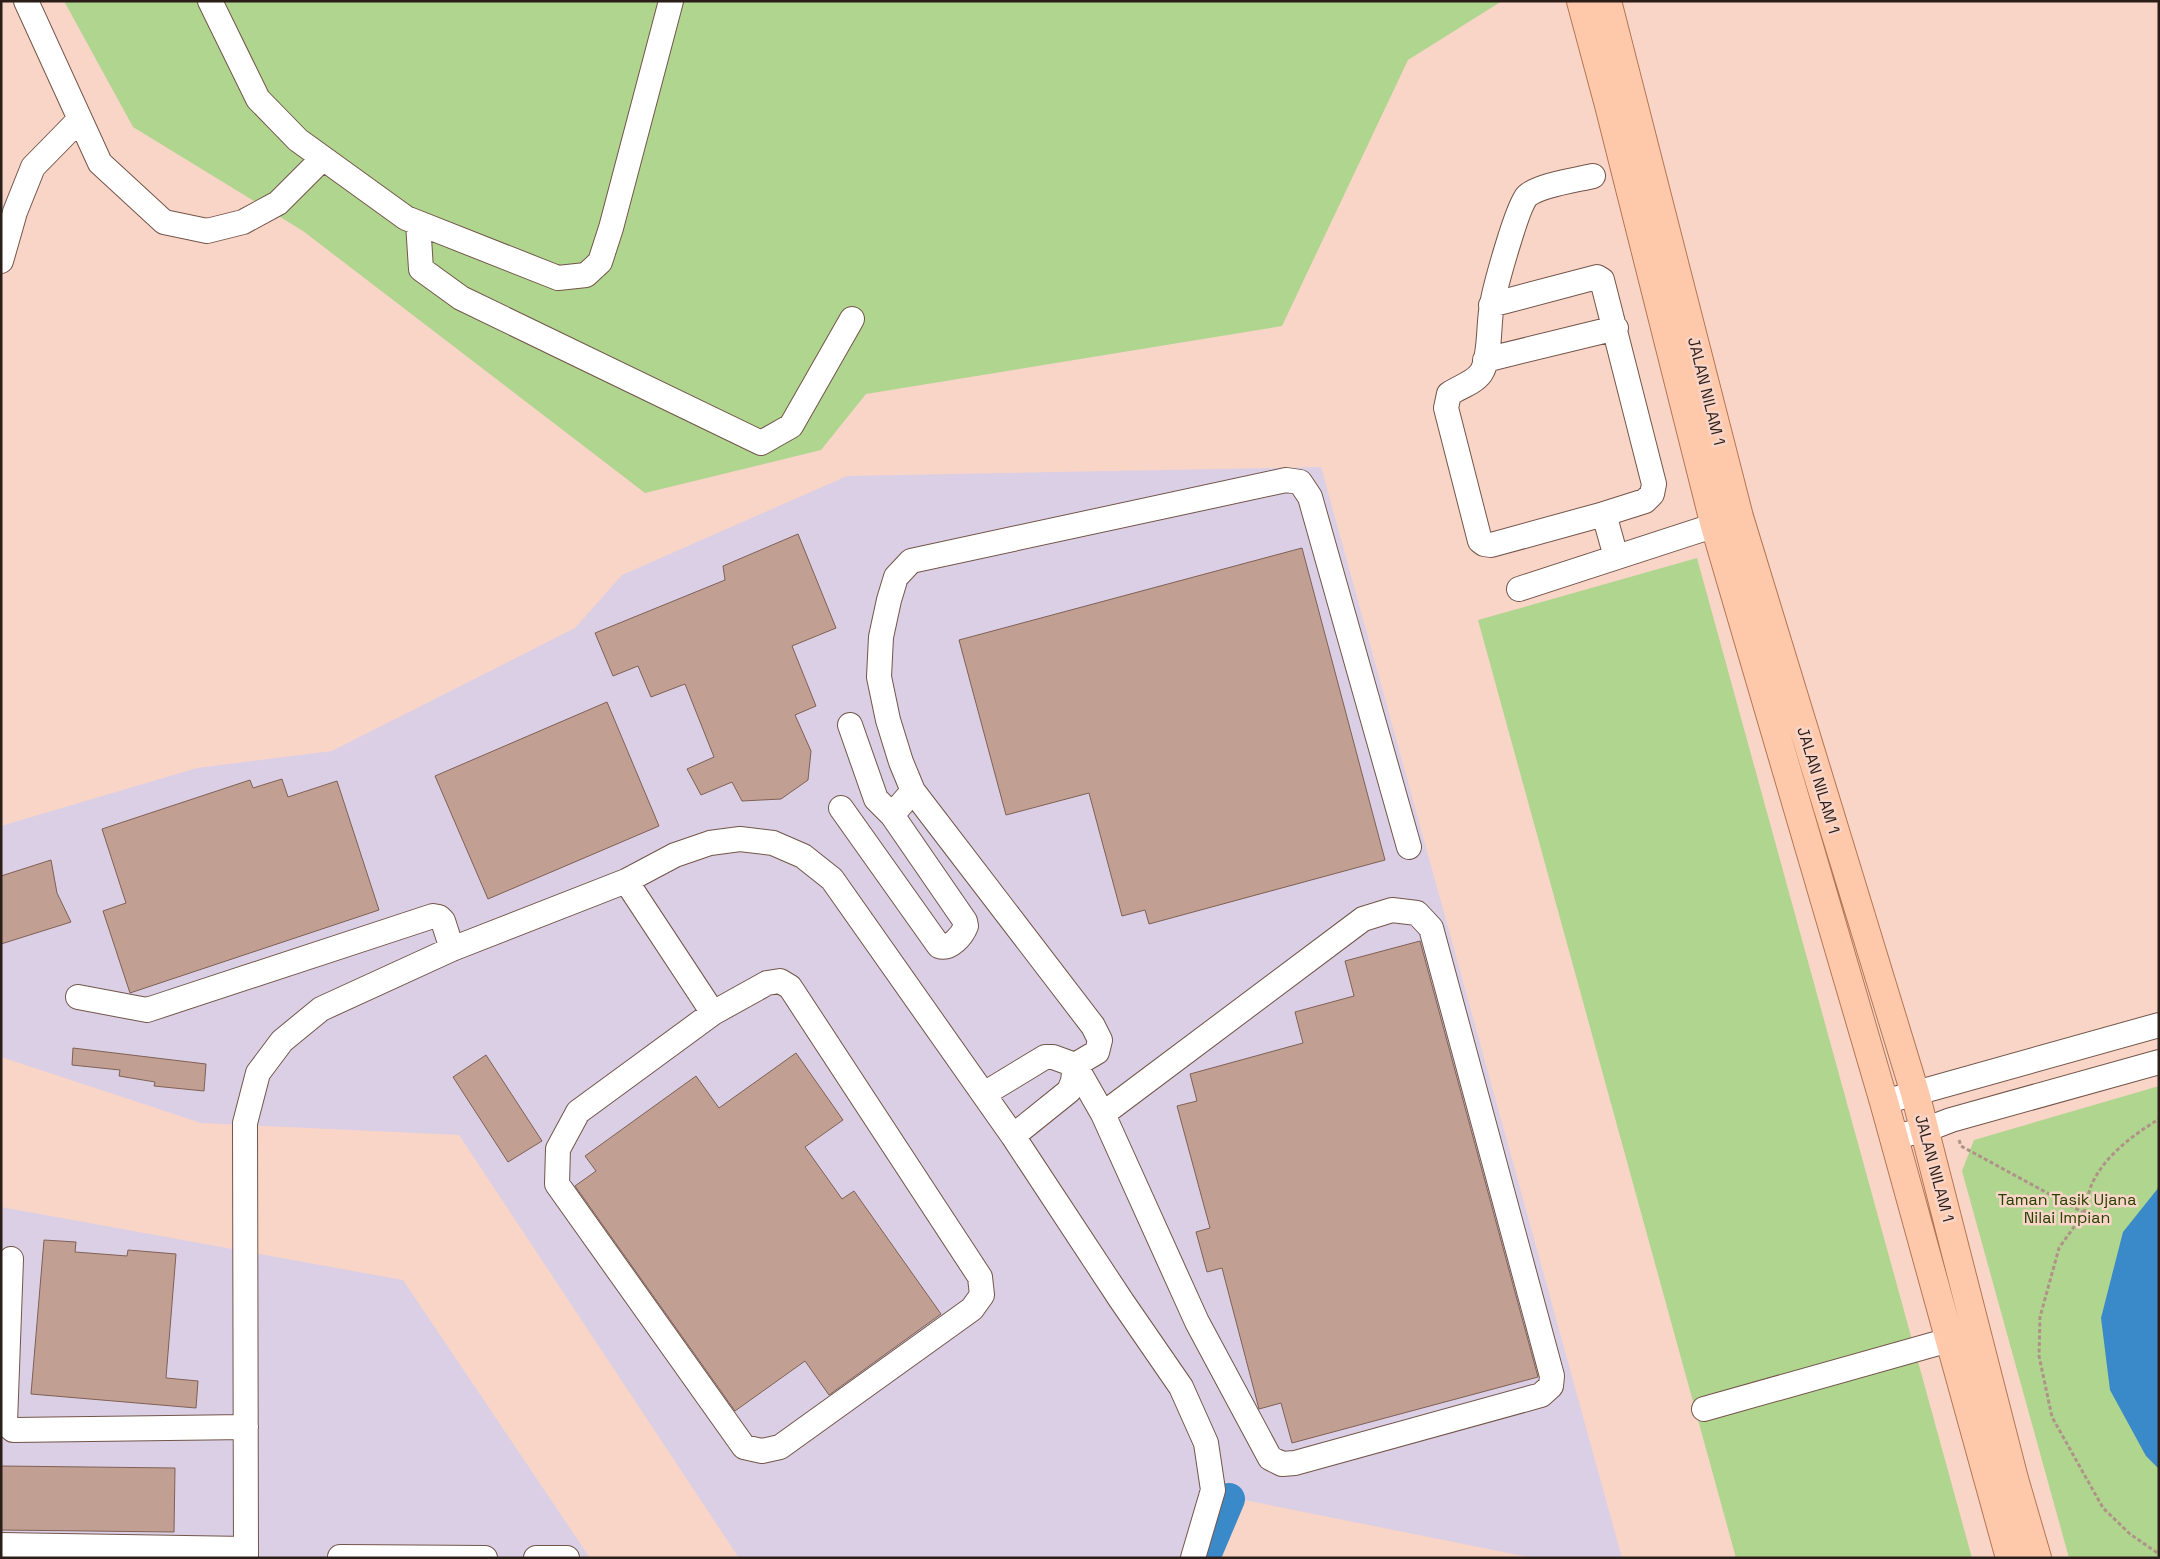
<svg xmlns="http://www.w3.org/2000/svg" width="2160" height="1559" font-family="'Space Grotesk',sans-serif">
	<style>
		.industrial { fill: #dacfe4 }
		.green { fill: #b0d58f }
		.water { fill: #3a89c8 }
		.lines { fill: none; stroke-linecap: round; stroke-linejoin: round }
		.river { stroke: #3a89c8; stroke-width: 32 }
		.building { fill: #c1a093; stroke: #7f6055 }
		.minor-casing { stroke: #735549; stroke-width: 26 }
		.major-casing { stroke: #b47654; stroke-width: 30 }
		.path { stroke: #af9389; stroke-width: 3; stroke-dasharray: 4 2.5; stroke-linecap: butt }
		.minor { stroke: #fff; stroke-width: 24 }
		.major { stroke: #fec9ab; stroke-width: 28 }
		.labels { text-anchor: middle; stroke-width: 5; stroke-linejoin: round; paint-order: stroke }
		.street-label { font-size: 16px; fill: #2b1e19; stroke: #f9d5c8 }
		.park-label { font-size: 16px; fill: #254001; stroke: #f9d5c8 }
	</style>
	<rect width="100%" height="100%" fill="#f9d5c8"/>
	<path class="industrial" d="M 1321,467 L 1622,1558 L 1534,1558 L 1224,1496 L 1198,1558 L 739,1558 L 459,1135 L 201,1123 L 1,1057 L 1,826 L 197,768 L 332,751 L 575,628 L 622,575 L 847,476 Z
		M 1,1207 L 403,1280 L 590,1558 L 1,1558 Z"/>
	<path class="green" d="M 64,1 L 1502,1 L 1408,60 L 1282,326 L 866,394 L 821,450 L 645,493 L 303,231 L 133,127 Z
		M 1697,558 L 1972,1558 L 1736,1558 L 1478,620 Z
		M 2159,1086 L 2159,1558 L 2069,1558 L 1962,1171 L 1974,1140 Z"/>
	<path class="water" d="M 2159,1187 L 2159,1469 L 2146,1456 L 2110,1390 L 2101,1318 L 2123,1232 Z"/>
	<g class="lines">
		<path class="river" d="M 1204,1558 L 1229,1499"/>
	</g>
	<path class="building" d="M 798,534 L 836,628 L 792,646 L 816,706 L 795,715 L 811,751 L 808,780 L 781,799 L 742,801 L 732,782 L 701,795 L 687,769 L 714,757 L 685,684 L 651,697 L 638,666 L 613,676 L 595,633 L 725,580 L 723,566 Z
		M 1302,548 L 1385,860 L 1149,924 L 1145,910 L 1122,916 L 1089,793 L 1006,815 L 959,640 Z
		M 607,702 L 659,826 L 488,899 L 435,776 Z
		M 282,779 L 288,797 L 337,781 L 379,910 L 130,993 L 103,911 L 126,903 L 102,829 L 250,780 L 253,788 Z
		M 51,860 L 57,893 L 71,922 L 1,944 L 1,876 Z
		M 1420,941 L 1538,1377 L 1292,1443 L 1281,1403 L 1259,1409 L 1222,1268 L 1207,1272 L 1196,1232 L 1210,1228 L 1177,1106 L 1197,1101 L 1190,1074 L 1303,1043 L 1295,1012 L 1354,996 L 1345,961 Z
		M 73,1048 L 206,1064 L 204,1091 L 154,1086 L 155,1082 L 119,1076 L 120,1070 L 72,1065 Z
		M 796,1053 L 843,1120 L 805,1147 L 842,1199 L 854,1191 L 941,1314 L 829,1395 L 805,1361 L 735,1411 L 575,1186 L 596,1171 L 585,1156 L 696,1076 L 719,1108 Z
		M 486,1055 L 542,1141 L 508,1162 L 453,1077 Z
		M 44,1240 L 76,1242 L 75,1252 L 127,1256 L 128,1250 L 176,1254 L 166,1378 L 198,1381 L 196,1408 L 31,1394 Z
		M 1,1466 L 175,1468 L 174,1532 L 1,1530 Z"/>
	<g class="lines">
		<defs>
			<path id="minor" d="M 26,1 L 100,163 L 164,222 L 207,231 L 243,222 L 278,203 L 323,158
				M 210,1 L 258,99 L 298,140 L 406,218 L 558,278 L 586,275 L 600,262 L 611,228 L 671,1
				M 1593,176 C 1576,180 1539,185 1527,196 C 1517,207 1495,287 1492,305 C 1488,323 1491,358 1481,373 C 1474,383 1459,387 1449,394 L 1446,408 L 1480,541 L 1484,544 L 1491,545 L 1604,514
				M 418,223 L 421,269 L 461,298 L 761,443 L 791,426 L 852,319
				M 1,261 L 15,212 L 33,167 L 80,119
				M 1491,305 L 1597,277 L 1602,280 L 1654,484 L 1652,494 L 1645,501 L 1604,514 L 1616,557
				M 1485,360 L 1616,328
				M 1519,589 L 1731,520
				M 850,725 L 876,799 L 892,815
				M 841,808 L 939,946 C 950,950 962,936 966,926 L 965,921 L 892,815 L 913,791
				M 626,881 L 713,1013 L 578,1112 L 558,1149 L 557,1184 L 744,1447 L 762,1451 L 780,1447 L 972,1309 L 982,1295 L 980,1277 L 790,987 L 780,981 L 767,983 L 713,1013
				M 78,997 L 147,1010 L 433,916 L 439,917 L 443,921 L 452,949
				M 1075,1065 L 1097,1052 L 1100,1040 L 1093,1026 L 913,791 L 901,762 L 888,720 L 879,677 L 881,637 L 889,600 L 896,577 L 911,561 L 1286,480 L 1300,482 L 1310,497 L 1409,847
				M 984,1094 L 1045,1057 L 1053,1057 L 1075,1065 L 1103,1114 L 1197,1322 L 1270,1458 L 1282,1464 L 1295,1463 L 1541,1395 L 1551,1386 L 1552,1376 L 1431,928 L 1417,913 L 1392,910 L 1363,919 L 1103,1114
				M 1884,1102 L 2159,1025
				M 1013,1136 L 1069,1091 L 1073,1081 L 1075,1065
				M 1893,1137 L 1925,1130 L 1951,1120 L 2159,1062
				M 11,1259 L 5,1423 L 13,1430 L 246,1427
				M 1704,1409 L 1967,1335
				M 1,1545 L 246,1549
				M 340,1557 L 485,1558
				M 246,1558 L 245,1123 L 258,1073 L 282,1041 L 321,1009 L 452,949 L 626,881 L 675,855 L 710,843 L 740,839 L 773,843 L 803,856 L 832,879 L 1013,1136 L 1121,1300 L 1181,1387 L 1206,1443 L 1213,1490 L 1193,1558
				M 536,1558 L 567,1558"/>
			<path id="major" d="M 1581,1 L 1609,105 L 1715,526 L 1884,1102 L 2010,1558
				M 1607,1 L 1739,517 L 1915,1093 L 2014,1479 L 2037,1558"/>
		</defs>
		<use href="#minor" class="minor-casing"/>
		<use href="#major" class="major-casing"/>
		<path class="path" d="M 1959,1140 L 1961,1146 L 2084,1213 L 2059,1248 L 2040,1317 L 2039,1356 L 2052,1417 L 2103,1508 L 2130,1534 L 2159,1554
			M 2084,1213 C 2086,1204 2088,1195 2091,1186 C 2103,1157 2133,1135 2159,1119"/>
		<use href="#minor" class="minor"/>
		<use href="#major" class="major"/>
	</g>
	<g class="labels">
		<g class="street-label">
			<text transform="translate(1707 391) rotate(76)" y="6">JALAN NILAM 1</text>
			<text transform="translate(1819 780) rotate(73)" y="6">JALAN NILAM 1</text>
			<text transform="translate(1935 1168) rotate(75)" y="6">JALAN NILAM 1</text>
		</g>
		<g class="park-label">
			<text x="2067" y="1205">Taman Tasik Ujana<tspan x="2067" dy="18">Nilai Impian</tspan></text>
		</g>
	</g>
	<rect width="2160" height="1559" fill="none" stroke="#2b1e19" stroke-width="5"/>
</svg>
